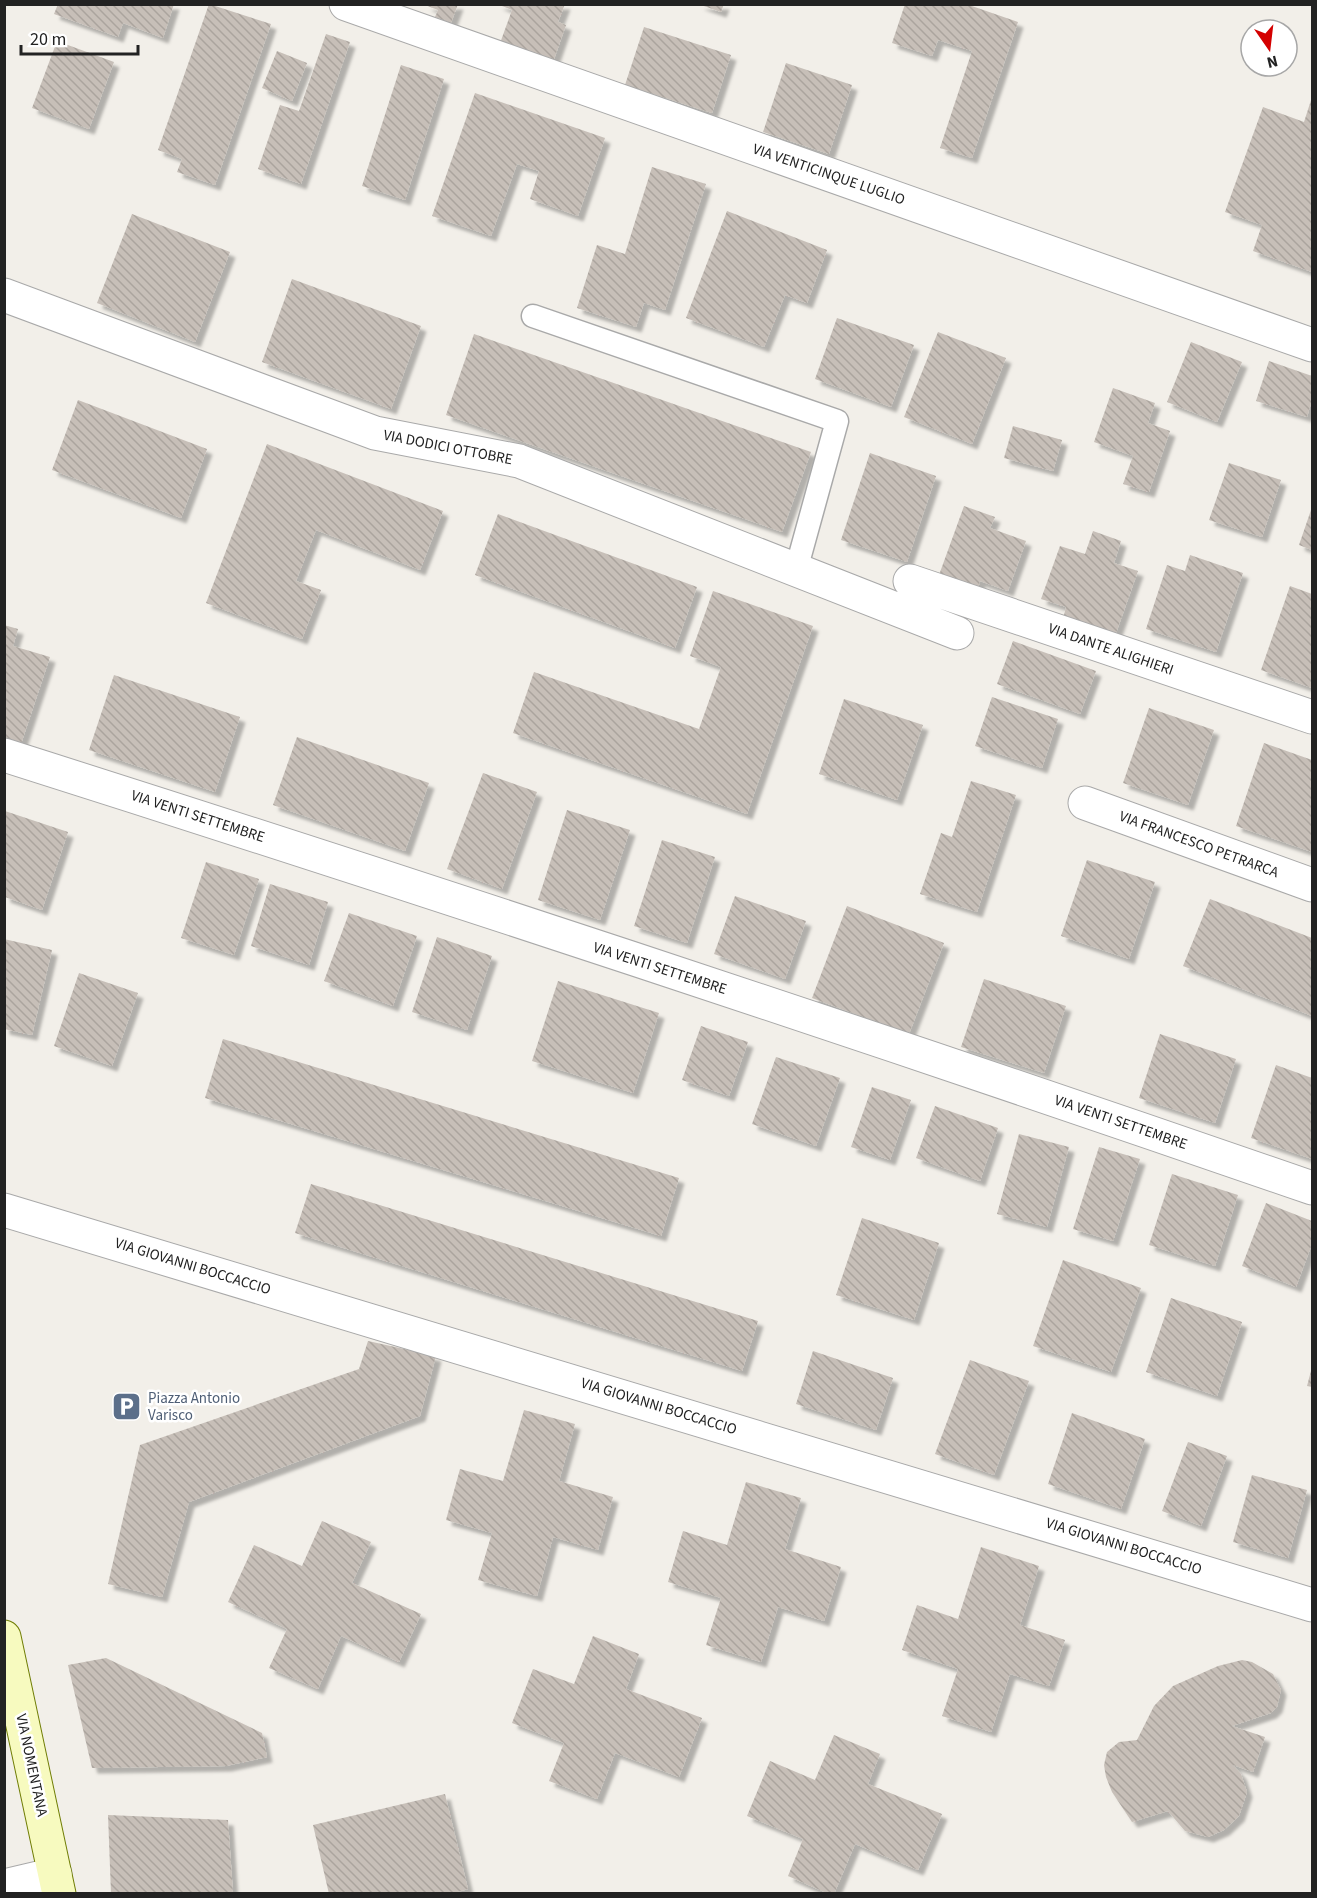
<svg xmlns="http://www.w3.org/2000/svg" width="1317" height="1898" font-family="'Source Sans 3',sans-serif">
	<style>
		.building { fill: url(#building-back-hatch); filter: url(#shadow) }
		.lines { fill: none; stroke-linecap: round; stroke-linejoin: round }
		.lane-casing { stroke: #a9a9a9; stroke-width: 25 }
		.street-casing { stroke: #a9a9a9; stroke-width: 35 }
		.secondary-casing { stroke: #707d05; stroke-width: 35 }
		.lane { stroke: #fff; stroke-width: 22 }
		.street { stroke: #fff; stroke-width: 33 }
		.secondary { stroke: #f7fabf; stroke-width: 33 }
		.labels { text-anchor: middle; stroke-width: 5; stroke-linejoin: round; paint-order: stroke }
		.street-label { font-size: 15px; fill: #222; stroke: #fff }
		.service-label { font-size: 15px; fill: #4e5e75; stroke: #fff; text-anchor: start }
	</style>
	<defs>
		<pattern id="building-back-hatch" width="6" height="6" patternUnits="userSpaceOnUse" patternTransform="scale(1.5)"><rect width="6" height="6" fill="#c7bfb8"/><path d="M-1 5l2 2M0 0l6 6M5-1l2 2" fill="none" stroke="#aba49e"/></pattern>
		<filter id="shadow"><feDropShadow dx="5.5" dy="5.5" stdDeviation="1.5" flood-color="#0004"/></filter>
	</defs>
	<rect width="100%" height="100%" fill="#f2efe9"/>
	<path class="building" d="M 58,4 L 174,4 L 163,38 L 123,23 L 118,37 L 54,14 Z
		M 209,4 L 271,24 L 215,185 L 177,172 L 182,159 L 158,150 Z
		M 458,4 L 451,23 L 435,17 L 438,10 L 425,5 Z
		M 497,4 L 565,4 L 558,22 L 566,25 L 552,65 L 499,46 L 512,10 Z
		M 698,4 L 724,4 L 721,12 Z
		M 905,4 L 966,4 L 1018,22 L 972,158 L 940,148 L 972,51 L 938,40 L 932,56 L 892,43 Z
		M 644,27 L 731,55 L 712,113 L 625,85 Z
		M 326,34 L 350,42 L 301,184 L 258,169 L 280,105 L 299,111 Z
		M 57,41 L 114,62 L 89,129 L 32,108 Z
		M 277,51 L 307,63 L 292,101 L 262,88 Z
		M 786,63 L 852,85 L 829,154 L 763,132 Z
		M 401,65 L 444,79 L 405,200 L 362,186 Z
		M 475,93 L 605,138 L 578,216 L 530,199 L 539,171 L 517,164 L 491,236 L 432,216 Z
		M 1312,97 L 1312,272 L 1253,251 L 1262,225 L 1225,212 L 1263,107 L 1304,122 Z
		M 652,167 L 706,184 L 665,310 L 644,303 L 636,327 L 577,308 L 597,245 L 625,254 Z
		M 727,211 L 827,250 L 807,303 L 785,295 L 764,347 L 686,318 Z
		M 132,214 L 230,252 L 195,342 L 97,303 Z
		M 292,279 L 421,326 L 391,409 L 262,362 Z
		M 837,318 L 914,345 L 891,407 L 815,379 Z
		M 938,332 L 1006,358 L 972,444 L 904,417 Z
		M 474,334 L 811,452 L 782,532 L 446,415 Z
		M 1191,342 L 1242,362 L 1217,422 L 1167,402 Z
		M 1269,361 L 1312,376 L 1312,400 L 1307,417 L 1256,401 Z
		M 1113,388 L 1155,403 L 1148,423 L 1170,431 L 1149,492 L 1123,484 L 1133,456 L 1094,442 Z
		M 78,400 L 207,449 L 181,518 L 52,470 Z
		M 1013,426 L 1062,440 L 1053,471 L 1004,458 Z
		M 267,444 L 443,511 L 420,570 L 316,530 L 296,581 L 321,590 L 302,639 L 206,603 Z
		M 870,453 L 936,476 L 907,562 L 841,540 Z
		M 1229,463 L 1281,480 L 1262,537 L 1209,520 Z
		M 964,506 L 995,517 L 990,528 L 1026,541 L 1008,591 L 980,581 L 978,589 L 939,575 Z
		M 1312,507 L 1312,550 L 1299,545 Z
		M 498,514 L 697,587 L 675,648 L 475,575 Z
		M 1093,531 L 1121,541 L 1114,563 L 1138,571 L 1115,636 L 1063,619 L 1066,607 L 1041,599 L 1060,546 L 1085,554 Z
		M 1190,555 L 1243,573 L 1216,652 L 1146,629 L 1167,565 L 1185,571 Z
		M 1290,586 L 1312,594 L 1312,688 L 1261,670 Z
		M 713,591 L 813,626 L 747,814 L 513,733 L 534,672 L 699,729 L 721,667 L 690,656 Z
		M 4,625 L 18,629 L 13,646 L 50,657 L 20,747 L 4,742 Z
		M 1013,641 L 1096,671 L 1080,714 L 997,684 Z
		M 114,675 L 240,717 L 215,792 L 89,750 Z
		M 992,697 L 1058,719 L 1042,768 L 975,746 Z
		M 844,699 L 923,725 L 897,800 L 819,774 Z
		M 1149,708 L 1214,730 L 1188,805 L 1123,783 Z
		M 297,737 L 429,783 L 405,851 L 273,805 Z
		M 1264,743 L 1312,760 L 1312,852 L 1236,826 Z
		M 483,773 L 537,792 L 502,889 L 447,869 Z
		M 971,781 L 1016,795 L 977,912 L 920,894 L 941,833 L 952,837 Z
		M 567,810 L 630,830 L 600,920 L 538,900 Z
		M 5,811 L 68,832 L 42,910 L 5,897 Z
		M 662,840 L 715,857 L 687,943 L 634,926 Z
		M 1087,860 L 1155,882 L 1129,959 L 1061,936 Z
		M 206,862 L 259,879 L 234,955 L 181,938 Z
		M 270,884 L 328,902 L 309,965 L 251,946 Z
		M 735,896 L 806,921 L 785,979 L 714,954 Z
		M 1210,899 L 1312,938 L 1312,1016 L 1183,966 Z
		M 847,906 L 944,943 L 909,1034 L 812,998 Z
		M 349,913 L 417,936 L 393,1006 L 324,981 Z
		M 437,937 L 492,956 L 467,1030 L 412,1012 Z
		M 4,939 L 52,950 L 32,1035 L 4,1029 Z
		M 79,973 L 138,993 L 112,1066 L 54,1046 Z
		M 984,979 L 1066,1006 L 1044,1073 L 961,1047 Z
		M 558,981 L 659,1013 L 633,1093 L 532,1061 Z
		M 701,1026 L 748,1042 L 729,1096 L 682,1080 Z
		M 1160,1034 L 1236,1059 L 1215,1123 L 1139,1098 Z
		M 223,1039 L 679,1178 L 661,1236 L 205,1098 Z
		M 776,1057 L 840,1078 L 816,1146 L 752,1124 Z
		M 1276,1065 L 1312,1078 L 1312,1159 L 1251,1138 Z
		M 872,1087 L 911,1100 L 890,1160 L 851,1147 Z
		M 935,1106 L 998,1128 L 980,1181 L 916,1158 Z
		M 1019,1134 L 1069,1147 L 1047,1227 L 997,1214 Z
		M 1099,1147 L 1140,1159 L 1113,1241 L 1073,1229 Z
		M 1172,1174 L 1238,1195 L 1215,1266 L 1149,1245 Z
		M 311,1184 L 758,1321 L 742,1371 L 295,1233 Z
		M 1266,1203 L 1312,1221 L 1312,1244 L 1296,1287 L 1242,1266 Z
		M 862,1218 L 939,1243 L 914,1320 L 836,1295 Z
		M 1063,1260 L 1141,1288 L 1111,1372 L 1033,1346 Z
		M 1171,1298 L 1242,1322 L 1217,1396 L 1146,1372 Z
		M 368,1341 L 436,1356 L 420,1416 L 189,1502 L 162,1597 L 108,1584 L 140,1445 L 359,1369 Z
		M 813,1351 L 893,1378 L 876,1430 L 796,1404 Z
		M 970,1360 L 1029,1381 L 994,1475 L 935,1454 Z
		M 1312,1367 L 1312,1387 L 1307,1386 Z
		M 524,1410 L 575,1424 L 559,1481 L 613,1497 L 598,1550 L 553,1537 L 537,1596 L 478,1580 L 492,1533 L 446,1520 L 460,1469 L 503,1481 Z
		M 1072,1413 L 1145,1439 L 1121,1509 L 1048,1484 Z
		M 1188,1442 L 1227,1456 L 1201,1526 L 1162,1511 Z
		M 1252,1475 L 1307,1490 L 1288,1558 L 1233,1542 Z
		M 746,1482 L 801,1498 L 785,1549 L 841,1567 L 824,1621 L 778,1607 L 761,1662 L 706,1645 L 721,1598 L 668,1582 L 683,1531 L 727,1545 Z
		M 322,1521 L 371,1542 L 352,1583 L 421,1614 L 399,1662 L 341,1636 L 318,1689 L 269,1668 L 287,1629 L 228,1602 L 254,1545 L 302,1566 Z
		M 981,1547 L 1039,1566 L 1020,1625 L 1065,1640 L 1049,1686 L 1010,1674 L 991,1732 L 942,1716 L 958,1669 L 902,1650 L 917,1605 L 958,1619 Z
		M 593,1636 L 639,1654 L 626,1689 L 702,1718 L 679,1777 L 615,1753 L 597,1799 L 549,1781 L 564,1743 L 512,1723 L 533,1669 L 574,1684 Z
		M 106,1658 L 262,1733 L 267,1757 L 226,1766 L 92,1768 L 68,1665 Z
		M 1242,1660 L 1252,1662 L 1273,1674 L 1281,1690 L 1277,1707 L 1271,1713 L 1232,1726 L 1265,1737 L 1253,1772 L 1233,1765 L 1241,1774 L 1247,1792 L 1239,1816 L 1224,1830 L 1208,1837 L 1185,1831 L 1168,1811 L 1132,1822 L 1112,1792 L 1106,1777 L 1104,1765 L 1107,1752 L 1119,1742 L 1137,1740 L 1154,1706 L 1173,1686 L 1218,1666 Z
		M 834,1735 L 880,1754 L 868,1784 L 942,1814 L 918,1870 L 855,1844 L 834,1894 L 829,1894 L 788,1876 L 803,1839 L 747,1816 L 770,1761 L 815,1780 Z
		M 445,1794 L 468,1889 L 451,1894 L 329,1894 L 313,1825 Z
		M 108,1815 L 228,1820 L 233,1894 L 111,1894 Z"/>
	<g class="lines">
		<defs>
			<path id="lane" d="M 533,316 L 837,421 L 796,570"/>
			<path id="street" d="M 346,4 L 1312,345
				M 4,295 L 375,433 L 519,461 L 957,633
				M 910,581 L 1312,717
				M 4,755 C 442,894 878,1038 1312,1188
				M 1085,803 L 1312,885
				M 4,1210 L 1312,1605
				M 4,1886 L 55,1874"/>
			<path id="secondary" d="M 4,1637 L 59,1894"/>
		</defs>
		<use href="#lane" class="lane-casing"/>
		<use href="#street" class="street-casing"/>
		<use href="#secondary" class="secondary-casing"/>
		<use href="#lane" class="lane"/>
		<use href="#street" class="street"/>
		<use href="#secondary" class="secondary"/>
	</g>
	<defs>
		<symbol id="parking-square" viewBox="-11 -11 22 22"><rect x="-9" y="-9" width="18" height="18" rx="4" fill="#5c6f8a" stroke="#fff"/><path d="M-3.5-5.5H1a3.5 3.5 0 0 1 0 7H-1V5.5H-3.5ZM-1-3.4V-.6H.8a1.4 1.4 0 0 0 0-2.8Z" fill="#fff"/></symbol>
	</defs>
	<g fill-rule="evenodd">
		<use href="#parking-square" x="110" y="1390" width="33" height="33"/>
	</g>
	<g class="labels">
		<g class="street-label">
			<text transform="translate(829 174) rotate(19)" y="5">VIA VENTICINQUE LUGLIO</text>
			<text transform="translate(448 447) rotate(11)" y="5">VIA DODICI OTTOBRE</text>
			<text transform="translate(1111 649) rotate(19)" y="5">VIA DANTE ALIGHIERI</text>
			<text transform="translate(198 816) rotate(18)" y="5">VIA VENTI SETTEMBRE</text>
			<text transform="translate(1199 844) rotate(20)" y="5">VIA FRANCESCO PETRARCA</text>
			<text transform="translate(660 968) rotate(18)" y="5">VIA VENTI SETTEMBRE</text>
			<text transform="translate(1121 1122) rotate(19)" y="5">VIA VENTI SETTEMBRE</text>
			<text transform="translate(193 1266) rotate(17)" y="5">VIA GIOVANNI BOCCACCIO</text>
			<text transform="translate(659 1406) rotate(17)" y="5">VIA GIOVANNI BOCCACCIO</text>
			<text transform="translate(1124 1546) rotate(17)" y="5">VIA GIOVANNI BOCCACCIO</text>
			<text transform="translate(32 1765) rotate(78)" y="5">VIA NOMENTANA</text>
		</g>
		<g class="service-label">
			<text x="148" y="1403">Piazza Antonio<tspan x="148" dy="17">Varisco</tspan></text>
		</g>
	</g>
	<rect width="1317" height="1898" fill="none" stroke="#222222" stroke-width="12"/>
	<g transform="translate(1269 48) rotate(166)"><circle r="28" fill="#ffffff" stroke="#a7a7a7" stroke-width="1.5"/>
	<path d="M0-4.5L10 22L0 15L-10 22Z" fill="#d40000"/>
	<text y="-9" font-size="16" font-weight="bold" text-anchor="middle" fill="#222222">N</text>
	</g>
	<path d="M21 45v9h117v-9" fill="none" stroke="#222222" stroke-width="3"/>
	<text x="30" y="45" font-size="18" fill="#222222" stroke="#ffffff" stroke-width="4.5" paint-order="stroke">20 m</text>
</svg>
